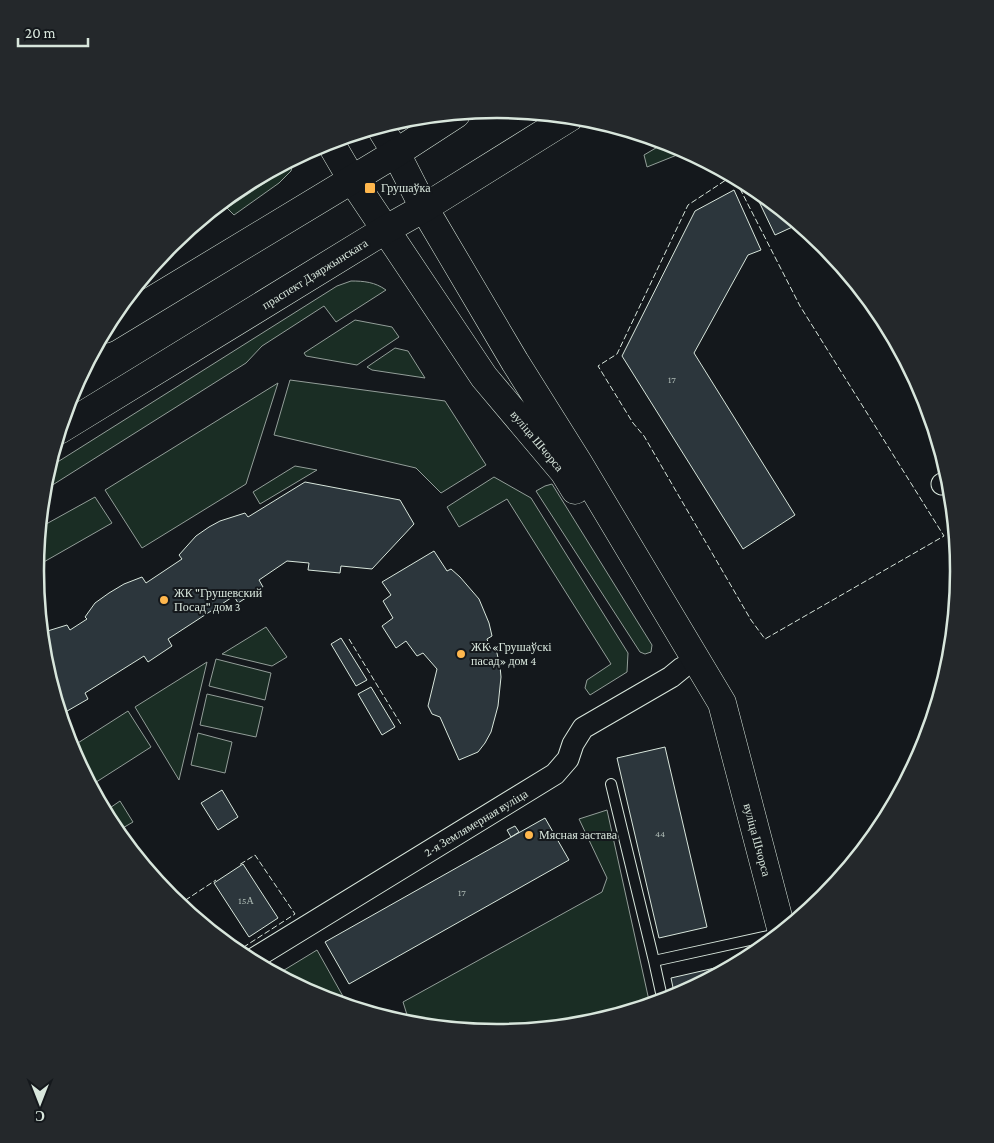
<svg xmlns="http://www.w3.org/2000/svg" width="994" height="1143" font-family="'Crimson Pro',serif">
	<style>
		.green { fill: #1a2d24; stroke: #939e99 }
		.building { fill: #2c363c; stroke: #d8e6dc }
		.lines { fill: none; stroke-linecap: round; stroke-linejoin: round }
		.lane-casing { stroke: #d8e6dc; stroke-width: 12 }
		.street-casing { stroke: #d8e6dc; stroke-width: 23 }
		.secondary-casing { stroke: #d8e6dc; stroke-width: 29 }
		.primary-casing { stroke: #d8e6dc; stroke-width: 29 }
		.lane { stroke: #14181c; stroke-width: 10 }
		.street { stroke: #14181c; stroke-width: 21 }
		.secondary { stroke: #14181c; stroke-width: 28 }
		.primary { stroke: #14181c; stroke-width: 28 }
		.fence { stroke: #d8e6dc; stroke-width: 1; stroke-dasharray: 6 2.5; stroke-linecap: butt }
		.poi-dot { fill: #ffb74d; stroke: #14181c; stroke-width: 2 }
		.labels { text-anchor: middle; stroke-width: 4; stroke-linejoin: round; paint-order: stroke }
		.number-label { font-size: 10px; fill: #adbab4 }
		.poi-label { font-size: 12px; fill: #d8e6dc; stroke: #14181c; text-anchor: start }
		.street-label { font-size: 12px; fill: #d8e6dc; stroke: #14181c }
		.rim { fill: none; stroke: #d8e6dc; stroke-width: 2.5 }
	</style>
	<rect width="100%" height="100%" fill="#14181c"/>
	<path class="green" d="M 666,142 L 687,151 L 647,167 L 644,155 Z
		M 294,159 L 291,171 L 279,183 L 234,215 L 227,208 L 275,176 L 272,171 Z
		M 351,281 C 364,281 375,282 386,290 L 336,322 L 324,306 L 262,346 L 246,363 L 43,491 L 48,468 L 337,286 Z
		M 355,320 L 392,327 L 399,337 L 357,365 L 306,356 L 304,353 Z
		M 395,348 L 408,351 L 425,378 L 372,370 L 367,367 Z
		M 290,380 L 445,401 L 486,465 L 441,493 L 416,468 L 274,435 Z
		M 278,383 L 246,484 L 142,548 L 105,490 Z
		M 295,466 L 317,470 L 260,504 L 253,492 Z
		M 494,477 L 531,498 L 628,653 L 627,672 L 590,695 L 585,688 L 587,680 L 611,664 L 507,499 L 459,527 L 447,507 Z
		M 552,484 L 652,645 L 651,652 L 645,654 L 640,652 L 536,491 L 545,486 Z
		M 95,497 L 112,523 L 35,567 L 39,528 Z
		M 266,627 L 287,657 L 272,666 L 222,654 Z
		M 216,659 L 271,673 L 265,700 L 209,686 Z
		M 207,662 L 179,780 L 135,707 Z
		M 207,694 L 263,707 L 256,737 L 200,725 Z
		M 128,711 L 151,747 L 90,786 L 70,748 Z
		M 198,733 L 232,742 L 225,773 L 191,765 Z
		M 120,801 L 133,822 L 116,832 L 104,812 Z
		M 607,810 L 650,1005 L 587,1025 L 497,1033 L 407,1025 L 400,1022 L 408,1018 L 403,1002 L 602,892 L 607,878 L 579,819 Z
		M 317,950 L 349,1007 L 320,998 L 276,975 Z"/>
	<path class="building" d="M 752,187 L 754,188 L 799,224 L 775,235 Z
		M 734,190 L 761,250 L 748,255 L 694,353 L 795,515 L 743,549 L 622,356 L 695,211 Z
		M 822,244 L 824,245 L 836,260 L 829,262 Z
		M 305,482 L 400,500 L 414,524 L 372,569 L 341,566 L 340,573 L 308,570 L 309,563 L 287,561 L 259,580 L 263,587 L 238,603 L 234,596 L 168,639 L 172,646 L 148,662 L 144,656 L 85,693 L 88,699 L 62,714 L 58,708 L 44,661 L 41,633 L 67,625 L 70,630 L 87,619 L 85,617 L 95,603 L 109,593 L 124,584 L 142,577 L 146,583 L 182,559 L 179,555 L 187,546 L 196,536 L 209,527 L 220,521 L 245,513 L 248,517 Z
		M 434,551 L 447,571 L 451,569 L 460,577 L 479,599 L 489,623 L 492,636 L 487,639 L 490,648 L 496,649 L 500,666 L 501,677 L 498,706 L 491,732 L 485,743 L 478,752 L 459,760 L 440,717 L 432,714 L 428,706 L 437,669 L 423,653 L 417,656 L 406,641 L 396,648 L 382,626 L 393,618 L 383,601 L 391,595 L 382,582 Z
		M 341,638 L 367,680 L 356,686 L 331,644 Z
		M 371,687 L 395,727 L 382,735 L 358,694 Z
		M 665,747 L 707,927 L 659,938 L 617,758 Z
		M 222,790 L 238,817 L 218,830 L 201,803 Z
		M 545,818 L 569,860 L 349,984 L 325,942 Z
		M 515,826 L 519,832 L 511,837 L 507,830 Z
		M 243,864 L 278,918 L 249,937 L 214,883 Z
		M 719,967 L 721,973 L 675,997 L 671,978 Z"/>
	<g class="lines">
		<defs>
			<path id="lane" d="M 611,784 L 654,961 L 782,933
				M 654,961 L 663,1002"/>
			<path id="street" d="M 942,484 L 950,480
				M 250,961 L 555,774 L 568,759 L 573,744 L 583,728 L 671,677 L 682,668"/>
			<path id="secondary" d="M 380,127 L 396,153 L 424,208 L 515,362 L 579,464 L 722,703 L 782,932
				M 330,142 L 351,178 L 484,377 L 564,472 L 575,490"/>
			<path id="primary" d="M 105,329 L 396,153 L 456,114
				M 59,430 L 385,230 L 424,208 L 570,117"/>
		</defs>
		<use href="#lane" class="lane-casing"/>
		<use href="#street" class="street-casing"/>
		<use href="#secondary" class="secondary-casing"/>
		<use href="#primary" class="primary-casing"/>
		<use href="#lane" class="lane"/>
		<use href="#street" class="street"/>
		<use href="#secondary" class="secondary"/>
		<use href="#primary" class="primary"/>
		<path class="fence" d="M 732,176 L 688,205 L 617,354 L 598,366 L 633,423 L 644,436 L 751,620 L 765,639 L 944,536 L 800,306 L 734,177
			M 349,639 L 402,726
			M 178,905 L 216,880
			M 236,952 L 295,914 L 255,855 L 239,865"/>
	</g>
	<g class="poi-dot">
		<rect x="364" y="182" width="12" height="12" rx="2.5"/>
		<circle cx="164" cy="600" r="5"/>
		<circle cx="461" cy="654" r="5"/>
		<circle cx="529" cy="835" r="5"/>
	</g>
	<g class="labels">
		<g class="number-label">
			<text x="672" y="383">17</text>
			<text x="660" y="837">44</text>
			<text x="462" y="896">17</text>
			<text x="246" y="904">15А</text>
		</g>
		<g class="poi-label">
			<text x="381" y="192">Грушаўка</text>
			<text x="174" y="597">ЖК "Грушевский<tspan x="174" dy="14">Посад" дом 3</tspan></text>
			<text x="471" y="651">ЖК «Грушаўскі<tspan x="471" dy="14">пасад» дом 4</tspan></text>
			<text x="539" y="839">Мясная застава</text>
		</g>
		<g class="street-label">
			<text transform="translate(315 274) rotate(-32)" y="4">праспект Дзяржынскага</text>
			<text transform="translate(537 441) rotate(50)" y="4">вуліца Шчорса</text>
			<text transform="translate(476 823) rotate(-31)" y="4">2-я Землямерная вуліца</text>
			<text transform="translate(757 840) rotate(75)" y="4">вуліца Шчорса</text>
		</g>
	</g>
	<path d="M0 0H994V1143H0ZM44 571a453 453 0 1 1 906 0a453 453 0 1 1-906 0Z" fill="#24282b" fill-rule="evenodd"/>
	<path class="rim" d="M44 571a453 453 0 1 1 906 0a453 453 0 1 1-906 0Z"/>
	<g transform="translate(40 1103) rotate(180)" stroke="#14181c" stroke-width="4" paint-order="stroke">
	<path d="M0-4L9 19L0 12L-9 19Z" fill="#d8e6dc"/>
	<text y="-8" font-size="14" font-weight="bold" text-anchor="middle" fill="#d8e6dc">С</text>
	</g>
	<path d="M18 38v8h70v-8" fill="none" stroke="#d8e6dc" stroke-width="2.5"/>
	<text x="25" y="38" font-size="15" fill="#d8e6dc" stroke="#14181c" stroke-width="4" paint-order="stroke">20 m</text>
</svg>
